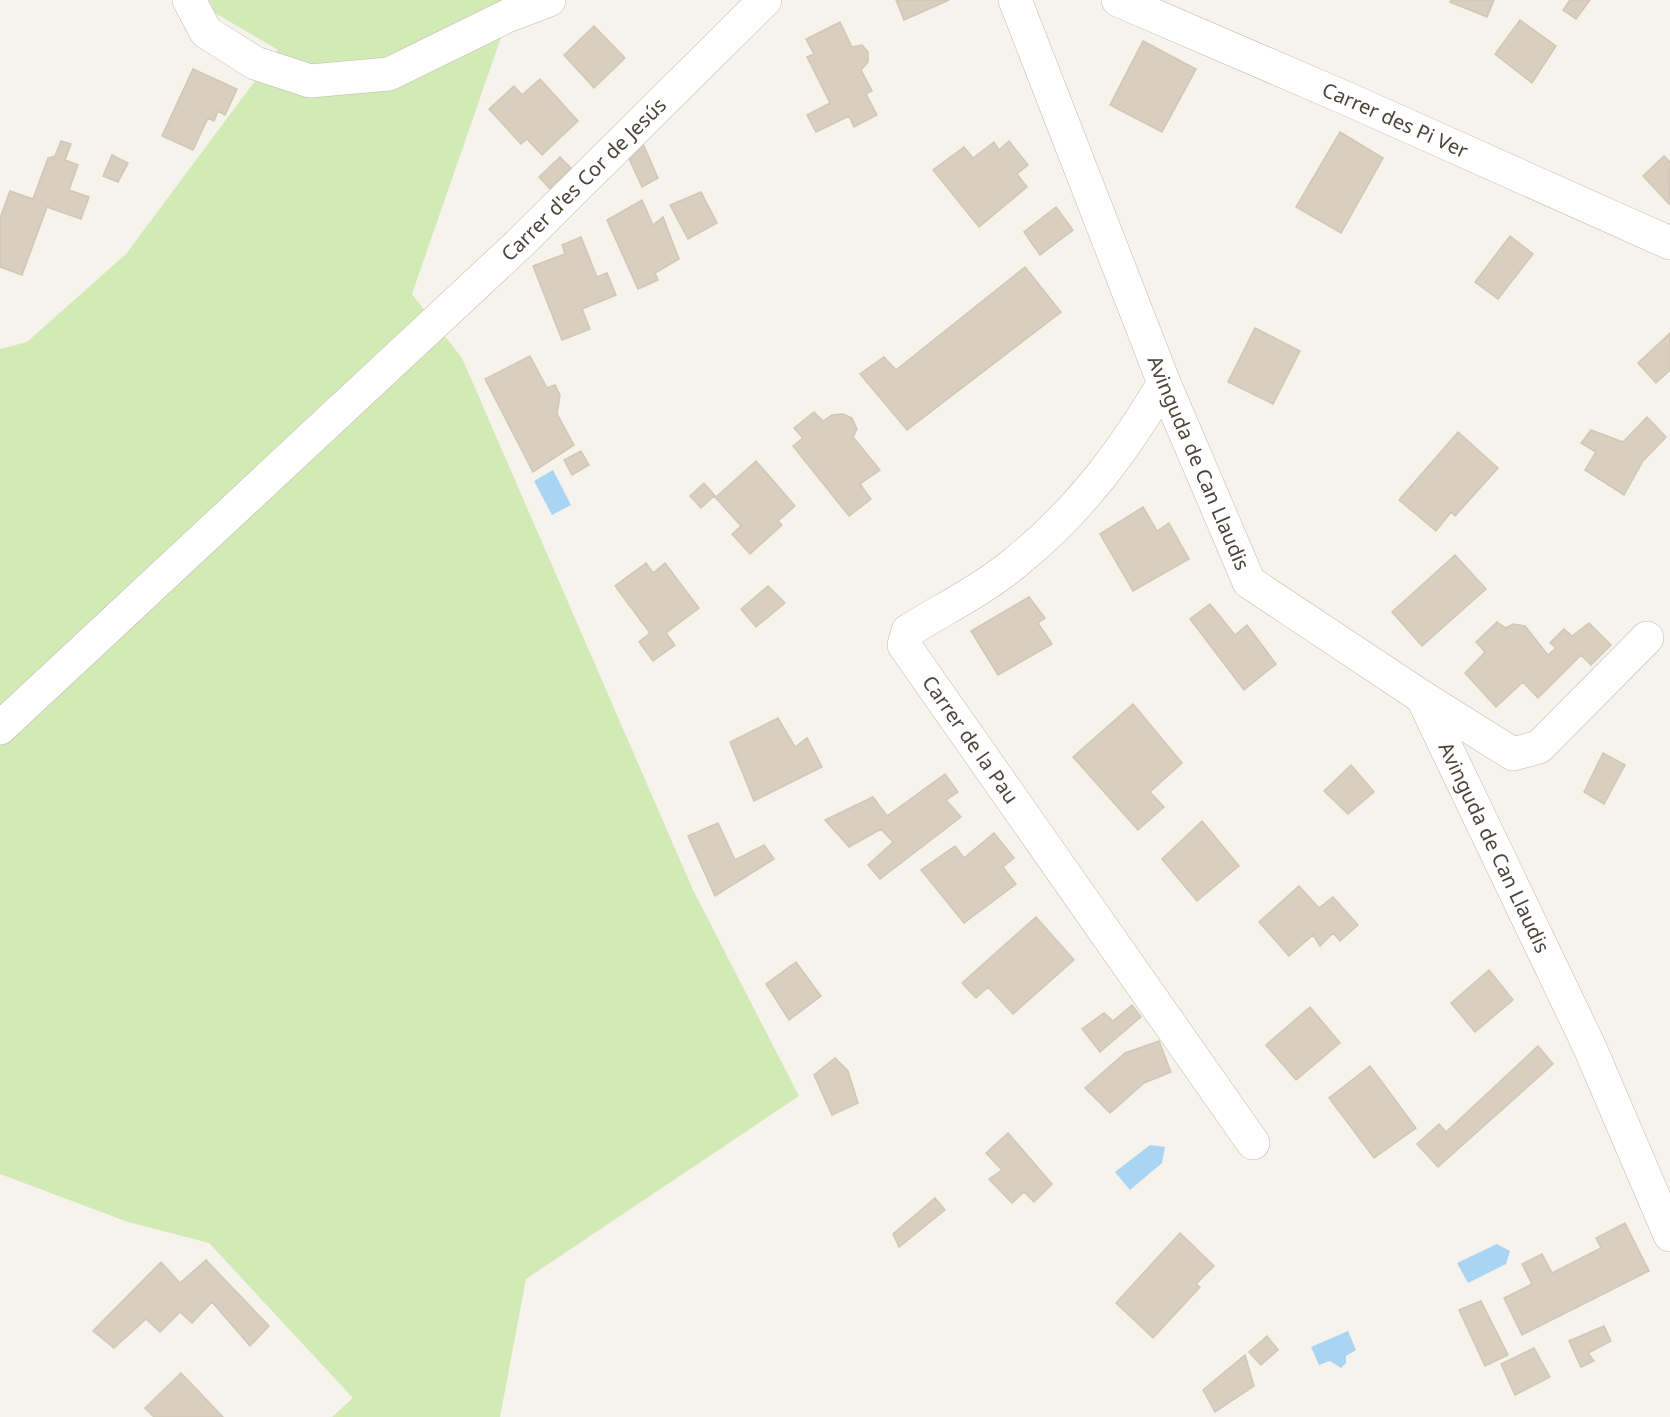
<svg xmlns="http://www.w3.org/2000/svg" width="1670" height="1417" font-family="'Noto Sans',sans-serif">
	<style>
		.green { fill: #d2eab5 }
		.water { fill: #a9d4f2 }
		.building { fill: #d8cfc1; stroke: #d3c7b4; stroke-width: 1.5 }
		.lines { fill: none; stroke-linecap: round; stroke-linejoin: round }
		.street-casing { stroke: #c2bbae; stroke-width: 34 }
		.street { stroke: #fff; stroke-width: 33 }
		.labels { text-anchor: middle; stroke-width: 4.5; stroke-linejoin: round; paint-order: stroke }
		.street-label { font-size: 20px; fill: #4b4439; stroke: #fff }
	</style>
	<rect width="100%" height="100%" fill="#f6f3ec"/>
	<path class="green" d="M 209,0 L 514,0 L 412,294 L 462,358 L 693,890 L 799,1096 L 526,1279 L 500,1417 L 332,1417 L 353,1398 L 209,1243 L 128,1222 L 0,1174 L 0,349 L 27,342 L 126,254 L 278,50 L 215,13 Z"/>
	<path class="water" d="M 553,470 L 571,505 L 552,515 L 534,481 Z
		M 1150,1145 L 1165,1147 L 1162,1163 L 1130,1190 L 1115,1172 Z
		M 1497,1244 L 1510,1251 L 1506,1264 L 1468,1283 L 1457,1263 Z
		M 1348,1331 L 1356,1350 L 1346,1356 L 1346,1363 L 1341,1368 L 1330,1361 L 1319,1365 L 1311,1347 Z"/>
	<path class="building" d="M 896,0 L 949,0 L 904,20 Z
		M 1451,0 L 1494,0 L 1487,17 L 1450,2 Z
		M 1570,0 L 1590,0 L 1576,19 L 1563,10 Z
		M 1520,20 L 1556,46 L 1532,83 L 1495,54 Z
		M 840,22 L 852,47 L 862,45 L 868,52 L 868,62 L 861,70 L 872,91 L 866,94 L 877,115 L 854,127 L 849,116 L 816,132 L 807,115 L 830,103 L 807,57 L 814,54 L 806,39 Z
		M 594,26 L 625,58 L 594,88 L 564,55 Z
		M 1143,41 L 1196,69 L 1162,132 L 1110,105 Z
		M 193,69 L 237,89 L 225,115 L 218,111 L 214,121 L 208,118 L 193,150 L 162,136 Z
		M 540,79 L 578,121 L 542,155 L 527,139 L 521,144 L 489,109 L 514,86 L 522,95 Z
		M 1340,132 L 1383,158 L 1341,233 L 1296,207 Z
		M 640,137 L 658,178 L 642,187 L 626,152 Z
		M 61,141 L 71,144 L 65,160 L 78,165 L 69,190 L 89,197 L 81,219 L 47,207 L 22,275 L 0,267 L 0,218 L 10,191 L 33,199 L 48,158 L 55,156 Z
		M 1009,141 L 1028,165 L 1017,174 L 1027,187 L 979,227 L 933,170 L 964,147 L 973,158 L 994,142 L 999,150 Z
		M 112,155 L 128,163 L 118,182 L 103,176 Z
		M 1664,156 L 1670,162 L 1669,204 L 1643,176 Z
		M 560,157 L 571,168 L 550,189 L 539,177 Z
		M 701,192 L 717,223 L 688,239 L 670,205 Z
		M 642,200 L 653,225 L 663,217 L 679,259 L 655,273 L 658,280 L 638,289 L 607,220 Z
		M 1056,207 L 1073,230 L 1040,255 L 1024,232 Z
		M 1510,236 L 1533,254 L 1498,299 L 1475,282 Z
		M 581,237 L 597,277 L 607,273 L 616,295 L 582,309 L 590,329 L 562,340 L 533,266 L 565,254 L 562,245 Z
		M 1025,267 L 1061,312 L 907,430 L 860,374 L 884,357 L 896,370 Z
		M 1255,328 L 1300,351 L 1273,404 L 1228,382 Z
		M 1670,333 L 1670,370 L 1656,383 L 1638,363 Z
		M 530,356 L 547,388 L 555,385 L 560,395 L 557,414 L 574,445 L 533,472 L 485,379 Z
		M 814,412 L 823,421 L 832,415 L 843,414 L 852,418 L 857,429 L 853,437 L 880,470 L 860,484 L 871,499 L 849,516 L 793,446 L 803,438 L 794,428 Z
		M 1647,417 L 1666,437 L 1643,461 L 1624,495 L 1585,470 L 1596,452 L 1581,443 L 1591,430 L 1623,442 Z
		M 1458,432 L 1498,468 L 1455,516 L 1451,512 L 1436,531 L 1399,500 Z
		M 581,451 L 589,465 L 572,475 L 564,460 Z
		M 756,461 L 795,506 L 778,521 L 782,525 L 750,554 L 732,534 L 741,526 L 714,496 L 701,508 L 690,496 L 704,483 L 716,497 Z
		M 1143,507 L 1157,531 L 1169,523 L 1189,559 L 1133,591 L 1100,534 Z
		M 1455,555 L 1486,589 L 1422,646 L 1392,612 Z
		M 646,563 L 653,573 L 665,563 L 699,608 L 666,633 L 675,645 L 653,661 L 639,642 L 650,633 L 615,586 Z
		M 768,586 L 785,603 L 756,627 L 741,609 Z
		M 1029,597 L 1045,618 L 1038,623 L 1052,644 L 998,675 L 971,631 Z
		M 1210,604 L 1235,635 L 1247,625 L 1276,664 L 1244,690 L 1190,619 Z
		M 1497,622 L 1506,628 L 1513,624 L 1525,626 L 1548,655 L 1556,648 L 1550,643 L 1564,629 L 1572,636 L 1589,623 L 1611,645 L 1591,665 L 1581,655 L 1538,698 L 1523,682 L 1496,707 L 1465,673 L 1485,652 L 1476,642 Z
		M 1133,704 L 1182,763 L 1150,792 L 1164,807 L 1138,830 L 1073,757 Z
		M 778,718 L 795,747 L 807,738 L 822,767 L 754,801 L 730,742 Z
		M 1603,753 L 1625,765 L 1604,804 L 1584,792 Z
		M 1351,765 L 1374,792 L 1348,814 L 1324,791 Z
		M 945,774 L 958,792 L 946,800 L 961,817 L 880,879 L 868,865 L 893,842 L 881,829 L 849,847 L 825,820 L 873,797 L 887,816 Z
		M 1202,821 L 1239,866 L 1197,901 L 1162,859 Z
		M 718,823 L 735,860 L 764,845 L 774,859 L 715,896 L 688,836 Z
		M 994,833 L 1014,858 L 1003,867 L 1016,884 L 964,923 L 921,870 L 955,846 L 964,858 Z
		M 1299,886 L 1319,908 L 1333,897 L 1358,925 L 1340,941 L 1333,933 L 1320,946 L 1313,935 L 1289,956 L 1259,922 Z
		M 1036,917 L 1074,960 L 1013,1014 L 988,987 L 976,998 L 962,983 Z
		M 796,962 L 821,996 L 789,1020 L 766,984 Z
		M 1489,970 L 1513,1000 L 1475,1032 L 1451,1003 Z
		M 1132,1005 L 1141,1017 L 1100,1052 L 1082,1029 L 1104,1013 L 1113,1021 Z
		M 1310,1007 L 1340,1043 L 1296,1080 L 1266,1045 Z
		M 1159,1041 L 1171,1072 L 1144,1083 L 1110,1113 L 1085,1088 L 1125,1053 Z
		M 1538,1046 L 1553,1064 L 1438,1167 L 1417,1144 L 1439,1124 L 1446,1132 Z
		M 835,1058 L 848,1071 L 858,1103 L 832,1115 L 814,1075 Z
		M 1370,1066 L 1416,1128 L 1374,1158 L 1329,1098 Z
		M 1008,1133 L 1052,1184 L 1034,1202 L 1024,1192 L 1012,1203 L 989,1179 L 1002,1170 L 986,1153 Z
		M 935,1198 L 945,1210 L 899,1247 L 893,1234 Z
		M 1625,1223 L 1649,1271 L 1522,1335 L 1504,1298 L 1532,1284 L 1522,1264 L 1542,1254 L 1552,1273 L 1601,1248 L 1596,1238 Z
		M 1180,1233 L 1214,1266 L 1196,1284 L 1200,1287 L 1153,1338 L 1116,1303 Z
		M 206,1260 L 269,1326 L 250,1346 L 212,1302 L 192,1323 L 180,1312 L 160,1332 L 146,1319 L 114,1348 L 93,1331 L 161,1262 L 180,1283 Z
		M 1481,1301 L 1508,1355 L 1485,1366 L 1459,1310 Z
		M 1604,1326 L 1611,1341 L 1588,1353 L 1594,1361 L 1581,1367 L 1569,1341 Z
		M 1267,1336 L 1278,1350 L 1261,1365 L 1249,1352 Z
		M 1534,1348 L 1550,1377 L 1515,1395 L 1501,1364 Z
		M 1245,1355 L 1254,1386 L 1215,1412 L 1203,1390 Z
		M 181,1373 L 223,1417 L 154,1417 L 145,1408 Z"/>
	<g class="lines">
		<defs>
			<g id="street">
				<path d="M 189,0 L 206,32 L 255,63 L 310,81 L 389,74 L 507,16 L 549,0"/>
				<path id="s1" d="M 1015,0 L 1164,383 L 1249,582 L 1422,697 L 1590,1048 L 1670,1235"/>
				<path id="s2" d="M 1118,0 L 1350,100 L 1670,243"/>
				<path id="s3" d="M 1164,383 C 1122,453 1080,510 1016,562 C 984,589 943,609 908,631 L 904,645 L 1253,1143"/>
				<path d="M 1422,697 L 1513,754 L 1539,747 L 1647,638"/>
				<path id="s4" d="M 0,728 L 518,245 L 765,0"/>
			</g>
		</defs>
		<use href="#street" class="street-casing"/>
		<use href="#street" class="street"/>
	</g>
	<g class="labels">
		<g class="street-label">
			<text dy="7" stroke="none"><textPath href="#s2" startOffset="302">Carrer des Pi Ver</textPath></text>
			<text dy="7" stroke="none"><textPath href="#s4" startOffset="801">Carrer d'es Cor de Jesús</textPath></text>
			<text dy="7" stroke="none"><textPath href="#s1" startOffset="498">Avinguda de Can Llaudis</textPath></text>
			<text dy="7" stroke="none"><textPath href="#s3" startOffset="492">Carrer de la Pau</textPath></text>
			<text dy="7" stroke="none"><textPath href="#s1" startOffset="1002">Avinguda de Can Llaudis</textPath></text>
		</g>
	</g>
</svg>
